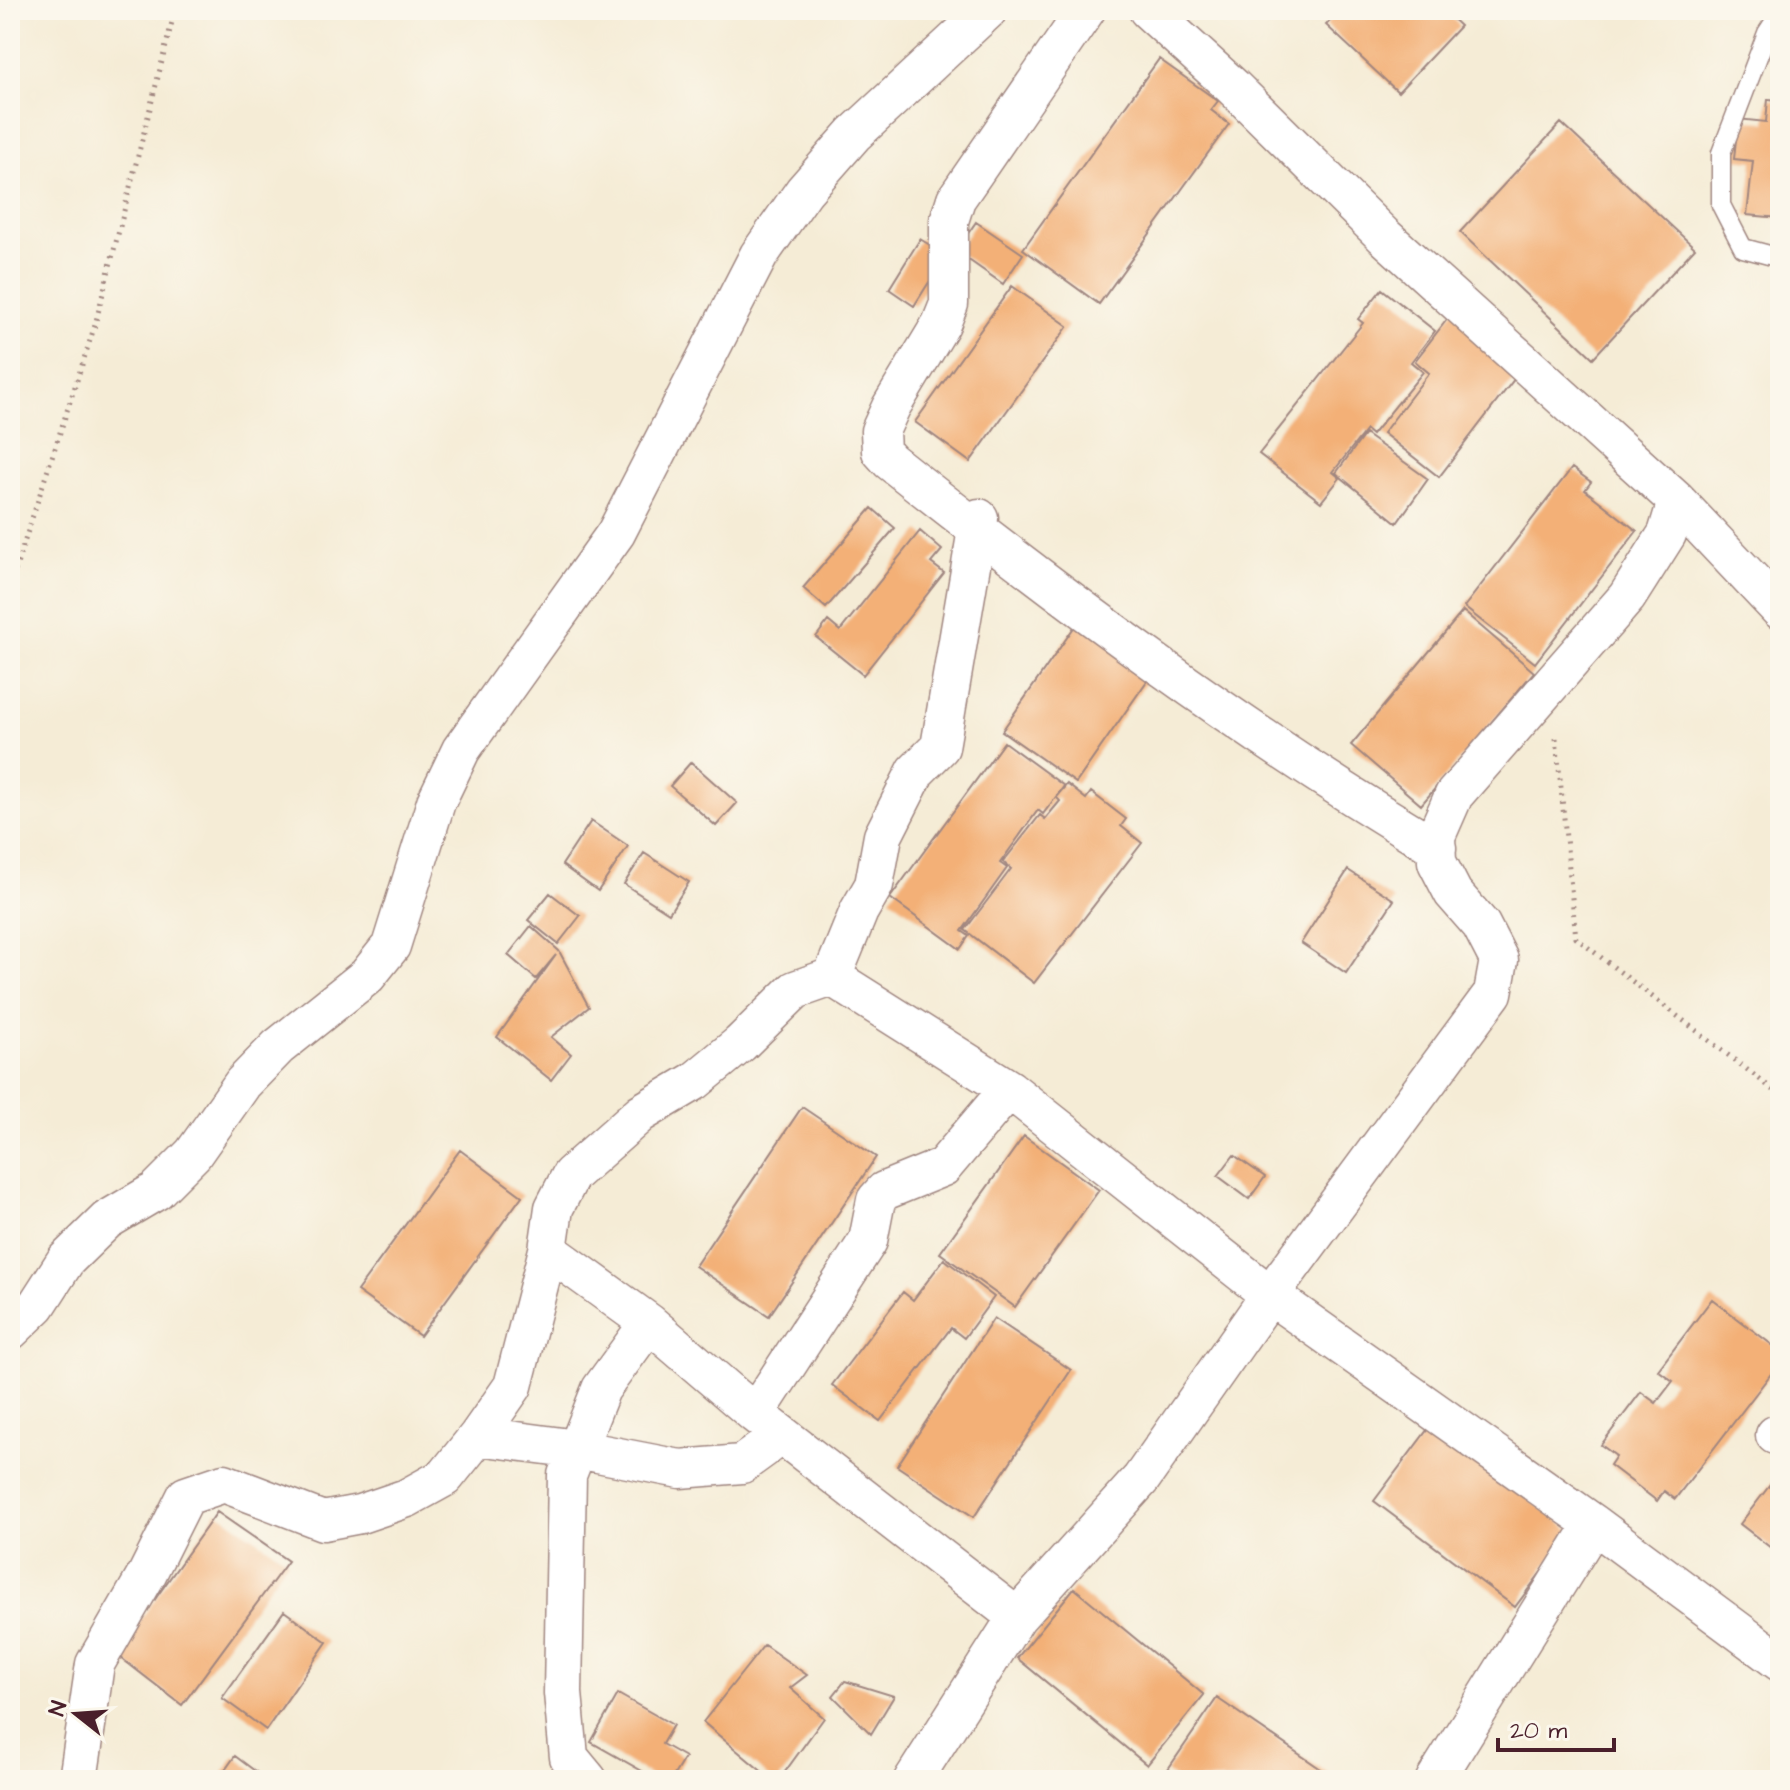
<svg xmlns="http://www.w3.org/2000/svg" width="1790" height="1790" font-family="'Architects Daughter',sans-serif">
	<style>
		.building { fill: #f3b077 }
		.lines { fill: none; stroke-linecap: round; stroke-linejoin: round }
		.service-casing { stroke: #a08680; stroke-width: 21 }
		.minor-casing { stroke: #a08680; stroke-width: 41 }
		.path { stroke: #a08680; stroke-width: 5; stroke-dasharray: 2 6; stroke-linecap: butt }
		.service { stroke: #fff; stroke-width: 18 }
		.minor { stroke: #fff; stroke-width: 38 }
	</style>
	<rect width="100%" height="100%" fill="#fbf7ec"/>
	<filter id="ink" filterUnits="userSpaceOnUse"><feTurbulence type="fractalNoise" baseFrequency=".0125" numOctaves="2"/><feDisplacementMap in="SourceGraphic" scale="16" xChannelSelector="R" yChannelSelector="G"/><feConvolveMatrix kernelMatrix="1 2 1 2 8 2 1 2 1" color-interpolation-filters="sRGB"/></filter>
	<filter id="wash" filterUnits="userSpaceOnUse"><feTurbulence type="fractalNoise" baseFrequency=".006" numOctaves="4" result="noise"/><feDisplacementMap in="SourceGraphic" scale="32" xChannelSelector="R" yChannelSelector="G"/><feGaussianBlur stdDeviation="1.8" result="paint"/><feColorMatrix in="noise" values="0 0 0 0 0 0 0 0 0 0 0 0 0 0 0 0 0 1.4 0 .05"/><feComposite in="paint" operator="in"/></filter>
	<g filter="url(#wash)">
		<rect width="100%" height="100%" fill="#f5ecd6"/>
		<g id="blocks">
			<path class="building" d="M 1340,10 L 1443,10 L 1460,26 L 1398,92 L 1326,25 Z
				M 1159,59 L 1218,101 L 1211,110 L 1229,124 L 1099,304 L 1023,249 Z
				M 1768,99 L 1780,100 L 1780,218 L 1747,215 L 1753,161 L 1734,159 L 1738,119 L 1766,122 Z
				M 1561,123 L 1695,248 L 1593,358 L 1460,232 Z
				M 976,222 L 1023,254 L 1003,284 L 956,251 Z
				M 920,239 L 946,255 L 914,306 L 889,289 Z
				M 1012,286 L 1068,326 L 970,462 L 915,422 Z
				M 1382,289 L 1435,331 L 1411,362 L 1423,372 L 1372,435 L 1366,430 L 1333,472 L 1340,478 L 1321,502 L 1259,454 L 1363,323 L 1358,319 Z
				M 1455,309 L 1518,374 L 1439,477 L 1383,433 L 1429,373 L 1415,361 Z
				M 1365,434 L 1428,479 L 1397,523 L 1336,473 Z
				M 1572,468 L 1591,482 L 1585,490 L 1637,531 L 1535,663 L 1464,607 Z
				M 872,508 L 895,528 L 826,608 L 803,588 Z
				M 920,531 L 942,550 L 931,563 L 944,573 L 863,675 L 816,637 L 828,621 L 840,631 Z
				M 1091,603 L 1165,655 L 1076,783 L 1002,731 Z
				M 1463,611 L 1534,672 L 1421,805 L 1351,745 Z
				M 1004,742 L 1064,786 L 1043,814 L 1038,810 L 1000,863 L 1007,868 L 962,931 L 969,936 L 960,949 L 890,898 Z
				M 691,762 L 737,803 L 716,826 L 670,786 Z
				M 1067,784 L 1086,799 L 1091,792 L 1126,819 L 1121,826 L 1142,843 L 1034,983 L 965,930 L 1011,869 L 1003,862 L 1040,815 L 1045,819 L 1060,801 L 1056,797 Z
				M 591,821 L 628,846 L 598,891 L 562,865 Z
				M 644,853 L 689,882 L 669,913 L 624,884 Z
				M 1348,870 L 1394,900 L 1346,973 L 1301,943 Z
				M 550,893 L 580,916 L 558,944 L 528,920 Z
				M 531,926 L 559,951 L 589,1007 L 551,1037 L 571,1054 L 551,1080 L 497,1037 L 556,955 L 536,979 L 508,955 Z
				M 802,1107 L 876,1157 L 769,1316 L 695,1266 Z
				M 1024,1136 L 1099,1190 L 1015,1307 L 940,1253 Z
				M 460,1150 L 522,1196 L 420,1336 L 357,1291 Z
				M 1234,1155 L 1265,1177 L 1249,1199 L 1218,1176 Z
				M 944,1259 L 994,1297 L 964,1338 L 951,1328 L 880,1421 L 832,1385 L 903,1292 L 913,1300 Z
				M 1712,1299 L 1780,1351 L 1780,1362 L 1675,1499 L 1664,1491 L 1657,1501 L 1610,1465 L 1616,1456 L 1601,1445 L 1641,1392 L 1656,1403 L 1673,1381 L 1658,1370 Z
				M 994,1318 L 1071,1370 L 974,1517 L 897,1466 Z
				M 1431,1425 L 1572,1531 L 1515,1607 L 1374,1501 Z
				M 1780,1472 L 1780,1555 L 1740,1524 Z
				M 217,1512 L 288,1561 L 182,1705 L 116,1654 Z
				M 1074,1588 L 1204,1695 L 1147,1765 L 1017,1658 Z
				M 284,1611 L 327,1642 L 266,1730 L 222,1698 Z
				M 764,1645 L 807,1675 L 790,1688 L 824,1718 L 779,1780 L 772,1780 L 703,1722 Z
				M 845,1681 L 894,1696 L 871,1734 L 833,1696 Z
				M 618,1694 L 673,1725 L 662,1744 L 685,1757 L 671,1780 L 658,1780 L 591,1742 Z
				M 1217,1698 L 1337,1780 L 1177,1780 L 1166,1772 Z
				M 235,1756 L 267,1780 L 218,1780 Z"/>
		</g>
	</g>
	<g filter="url(#ink)">
		<use href="#blocks" fill-opacity="0" stroke="#a08680" stroke-width="2"/>
		<g class="lines">
			<defs>
				<path id="service" d="M 1780,13 L 1767,33 L 1721,153 L 1721,205 L 1743,248 L 1780,258"/>
				<path id="minor" d="M 1086,10 L 956,199 L 949,221 L 949,304 L 941,324 L 891,407 L 880,431 L 881,451 L 890,461 C 1065,600 1245,734 1437,848
					M 1677,501 L 1780,610
					M 832,977 L 1009,1089 L 1270,1295 L 1594,1524 L 1780,1662
					M 548,1250 L 649,1323 L 755,1414 L 1017,1617
					M 10,1331 L 37,1305 L 66,1260 L 107,1220 L 156,1191 L 193,1154 L 243,1083 L 278,1047 L 367,976 L 391,946 L 436,802 L 461,750 L 616,533 L 759,255 L 804,191 L 854,134 L 988,10
					M 755,1414 L 868,1241 L 876,1200 L 884,1191 L 943,1167 L 1009,1089
					M 1775,1435 L 1780,1433
					M 478,1436 L 577,1449 L 680,1469 L 742,1464 L 782,1435
					M 78,1780 L 95,1664 L 147,1574 L 186,1496 L 224,1483 L 323,1521 L 360,1514 L 407,1498 L 445,1477 L 478,1436 L 513,1386 L 548,1250 L 554,1208 L 571,1175 L 641,1113 L 695,1081 L 740,1044 L 795,990 L 832,977 L 859,911 L 874,885 L 883,836 L 916,771 L 940,747 L 979,518
					M 588,1780 L 569,1757 L 563,1693 L 567,1475 L 601,1389 L 649,1323
					M 913,1780 L 1017,1617 L 1141,1479 L 1270,1295 L 1493,993 L 1499,960 L 1481,925 L 1453,893 L 1437,862 L 1436,836 L 1454,795 L 1627,597 L 1667,534 L 1677,501 L 1384,236 L 1233,87 L 1148,10
					M 1435,1780 L 1594,1524"/>
			</defs>
			<use href="#service" class="service-casing"/>
			<use href="#minor" class="minor-casing"/>
			<path class="path" d="M 10,586 L 95,325 L 175,10
				M 1556,738 L 1576,938 L 1780,1095"/>
			<use href="#service" class="service"/>
			<use href="#minor" class="minor"/>
		</g>
	</g>
	<rect width="1790" height="1790" fill="none" stroke="#fbf7ec" stroke-width="40"/>
	<g transform="translate(76 1714) rotate(287)" stroke="#fbf7ec" stroke-width="6" paint-order="stroke">
	<path d="M0-6L14 30L0 20L-14 30Z" fill="#4a1f2b"/>
	<text y="-12" font-size="22" font-weight="bold" text-anchor="middle" fill="#4a1f2b">N</text>
	</g>
	<path d="M1498 1738v12h116v-12" fill="none" stroke="#4a1f2b" stroke-width="4"/>
	<text x="1510" y="1738" font-size="24" fill="#4a1f2b" stroke="#fbf7ec" stroke-width="6" paint-order="stroke">20 m</text>
</svg>
